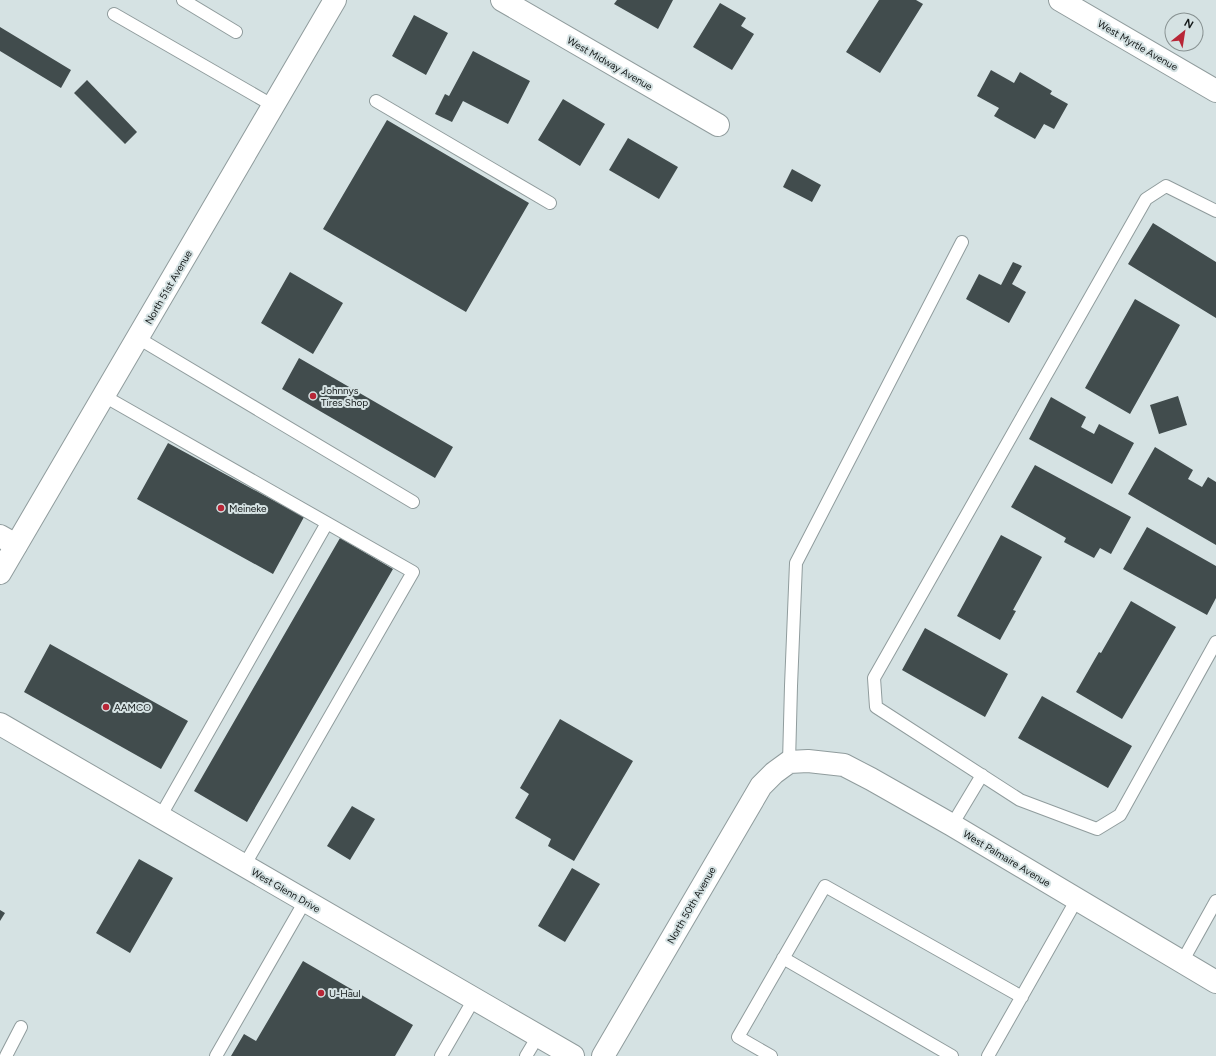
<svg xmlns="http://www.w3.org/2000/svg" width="1216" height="1056" font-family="Figtree,sans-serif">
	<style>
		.building { fill: #414c4d }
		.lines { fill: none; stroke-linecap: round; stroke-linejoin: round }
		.service-casing { stroke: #909c9d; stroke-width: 14 }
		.minor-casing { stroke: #909c9d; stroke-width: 24 }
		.tertiary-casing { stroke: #909c9d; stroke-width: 24 }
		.primary-casing { stroke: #909c9d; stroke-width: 24 }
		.service { stroke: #fff; stroke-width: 12 }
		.minor { stroke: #fff; stroke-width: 22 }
		.tertiary { stroke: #fff; stroke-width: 22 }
		.primary { stroke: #fff; stroke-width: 22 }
		.poi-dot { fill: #b82637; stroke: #d5e2e3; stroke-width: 1.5 }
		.labels { text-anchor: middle; stroke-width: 4; stroke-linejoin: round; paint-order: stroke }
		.street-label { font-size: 10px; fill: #141919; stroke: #d5e2e3 }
		.poi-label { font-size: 10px; fill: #141919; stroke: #d5e2e3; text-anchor: start }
	</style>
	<rect width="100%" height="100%" fill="#d5e2e3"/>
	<path class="building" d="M 617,0 L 673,0 L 658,29 L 614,4 Z
		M 879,0 L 916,0 L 923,4 L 880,73 L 846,52 Z
		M 720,3 L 746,18 L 741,26 L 754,34 L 732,70 L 693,47 Z
		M 414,15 L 448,33 L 426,75 L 392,56 Z
		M 0,27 L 71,70 L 61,88 L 0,51 Z
		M 473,51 L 530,81 L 508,124 L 463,101 L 452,122 L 435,114 L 445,94 L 449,96 Z
		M 991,70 L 1014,83 L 1020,72 L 1052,91 L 1050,94 L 1068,104 L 1054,129 L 1044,124 L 1035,139 L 994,116 L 999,108 L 977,96 Z
		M 87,80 L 137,132 L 125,144 L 74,93 Z
		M 563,99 L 605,124 L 580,166 L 538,140 Z
		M 387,120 L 529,203 L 466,312 L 323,229 Z
		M 628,138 L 678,167 L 659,199 L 609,170 Z
		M 792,169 L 821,185 L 812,202 L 783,187 Z
		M 1153,223 L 1216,262 L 1216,318 L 1128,264 Z
		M 1013,262 L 1022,266 L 1012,284 L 1026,292 L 1009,323 L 966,299 L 979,274 L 1001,285 Z
		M 290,272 L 343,303 L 313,354 L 261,323 Z
		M 1135,299 L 1180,325 L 1130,414 L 1085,388 Z
		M 299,358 L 453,447 L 435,478 L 282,389 Z
		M 1178,396 L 1187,425 L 1159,434 L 1150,405 Z
		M 1051,397 L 1086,417 L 1081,427 L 1094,434 L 1099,424 L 1134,443 L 1112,484 L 1029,439 Z
		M 168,443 L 304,517 L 273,574 L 137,499 Z
		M 1155,447 L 1193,470 L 1188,479 L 1202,487 L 1208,477 L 1216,482 L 1216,545 L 1128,494 Z
		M 1035,465 L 1131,517 L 1111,554 L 1100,548 L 1094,558 L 1064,542 L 1066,538 L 1011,507 Z
		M 1147,527 L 1216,566 L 1216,598 L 1207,615 L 1123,569 Z
		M 1001,535 L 1042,557 L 1013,610 L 1016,611 L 1000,640 L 957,616 Z
		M 340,538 L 393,569 L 247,822 L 194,791 Z
		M 1131,601 L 1176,627 L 1122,719 L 1076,692 L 1099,652 L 1101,653 Z
		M 925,628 L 1008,674 L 985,717 L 902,670 Z
		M 50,644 L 188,721 L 161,769 L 24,692 Z
		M 1042,696 L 1132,746 L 1108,788 L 1018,738 Z
		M 560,719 L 633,761 L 574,861 L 548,846 L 551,839 L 515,818 L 529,794 L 520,788 Z
		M 352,806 L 375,819 L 350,860 L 327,846 Z
		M 139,859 L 173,878 L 130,953 L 96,933 Z
		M 572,868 L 600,884 L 565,942 L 538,926 Z
		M 0,910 L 5,913 L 0,921 Z
		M 303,961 L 413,1025 L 395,1056 L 231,1056 L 244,1034 L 256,1041 Z"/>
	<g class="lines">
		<defs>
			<path id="service" d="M 183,0 L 236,32
				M 114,14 L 272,105
				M 376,101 L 550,203
				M 1216,211 L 1166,186 L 1146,199 L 874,678 L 876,707 L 1020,800 L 1097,829 L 1120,815 L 1216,642
				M 138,338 L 413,502
				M 104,396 L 413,572 L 244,866
				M 789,762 L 791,686 L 796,563 L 962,242
				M 160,817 L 327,523
				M 952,825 L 982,775
				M 783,958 L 952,1056
				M 1182,962 L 1216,901
				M 6,1056 L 21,1027
				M 216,1056 L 305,901
				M 441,1056 L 474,999
				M 526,1056 L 538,1036
				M 771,1056 L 738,1037 L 825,886 L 1022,997
				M 988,1056 L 1077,899"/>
			<path id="minor" d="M 502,0 L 718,125
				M 0,536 L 16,545
				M 0,724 L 573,1056
				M 603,1056 L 761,786 L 774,773 L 789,762 L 808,761 L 844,765 L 871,779 L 952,825 L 1216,982"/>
			<path id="tertiary" d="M 1060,0 L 1216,91"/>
			<path id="primary" d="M 0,573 L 335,0"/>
		</defs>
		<use href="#service" class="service-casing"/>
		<use href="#minor" class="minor-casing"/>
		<use href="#tertiary" class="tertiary-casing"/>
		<use href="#primary" class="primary-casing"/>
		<use href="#service" class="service"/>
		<use href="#minor" class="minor"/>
		<use href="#tertiary" class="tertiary"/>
		<use href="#primary" class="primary"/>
	</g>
	<g class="poi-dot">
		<circle cx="313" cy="396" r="4"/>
		<circle cx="221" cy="508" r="4"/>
		<circle cx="106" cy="707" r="4"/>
		<circle cx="321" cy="993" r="4"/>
	</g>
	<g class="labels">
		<g class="street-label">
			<text transform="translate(1138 45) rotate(30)" y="4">West Myrtle Avenue</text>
			<text transform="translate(610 63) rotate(30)" y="4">West Midway Avenue</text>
			<text transform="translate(168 287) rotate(-60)" y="4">North 51st Avenue</text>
			<text transform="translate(1007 858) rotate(31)" y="4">West Palmaire Avenue</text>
			<text transform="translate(286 890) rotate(30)" y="4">West Glenn Drive</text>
			<text transform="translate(691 905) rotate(-60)" y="4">North 50th Avenue</text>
		</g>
		<g class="poi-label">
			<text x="321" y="394">Johnnys<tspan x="321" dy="12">Tires Shop</tspan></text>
			<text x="229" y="512">Meineke</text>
			<text x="114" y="711">AAMCO</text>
			<text x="329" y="997">U-Haul</text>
		</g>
	</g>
	<g transform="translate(1184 32) rotate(30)"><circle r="19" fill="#d5e2e3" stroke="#889292"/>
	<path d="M0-3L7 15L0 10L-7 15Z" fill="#b82637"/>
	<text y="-6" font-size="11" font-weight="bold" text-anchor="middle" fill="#141919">N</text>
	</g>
</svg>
